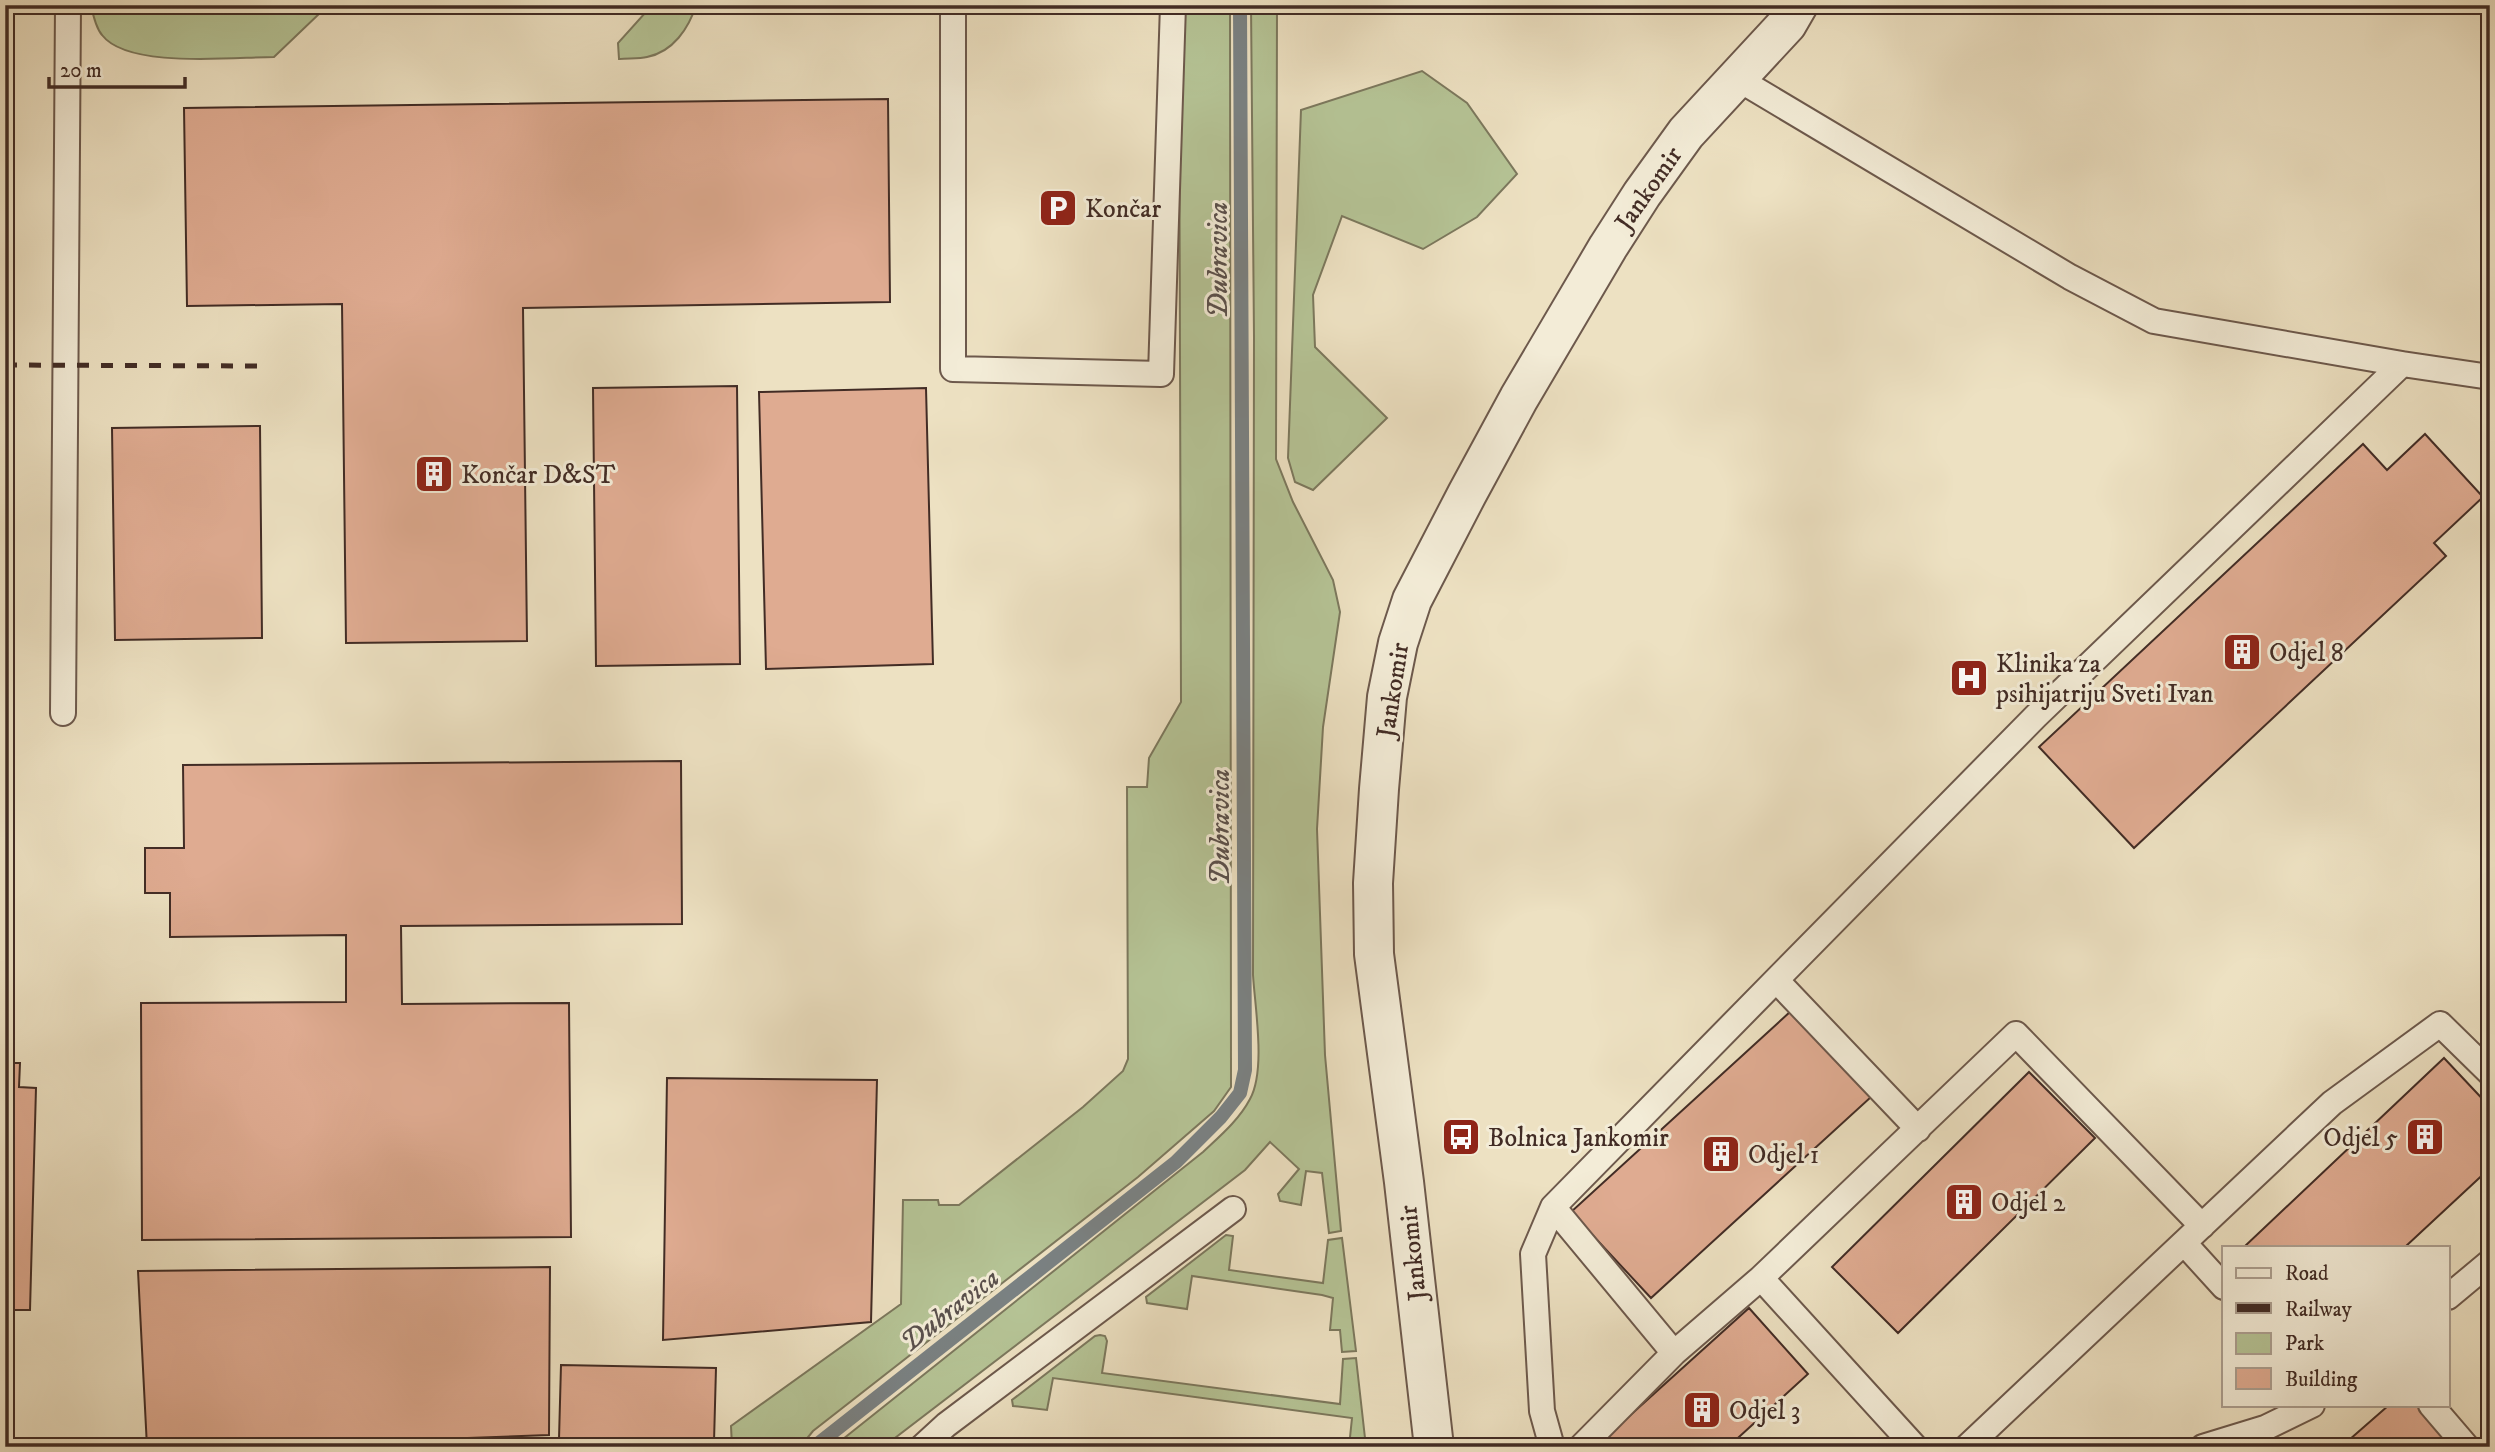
<svg xmlns="http://www.w3.org/2000/svg" width="2495" height="1452" font-family="'IM FELL DW Pica',serif">
	<style>
		.green { fill: #b5c395; stroke: #7c785d; stroke-width: 2 }
		.lines { fill: none; stroke-linecap: round; stroke-linejoin: round }
		.stream { stroke: #7a8182; stroke-width: 14 }
		.building { fill: #dfab91; stroke: #422c25; stroke-width: 2 }
		.service-casing { stroke: #6d594c; stroke-width: 28 }
		.tertiary-casing { stroke: #6d594c; stroke-width: 42 }
		.service { stroke: #f3ecd7; stroke-width: 24 }
		.tertiary { stroke: #f3ecd7; stroke-width: 38 }
		.rail { stroke: #422c25; stroke-width: 5; stroke-dasharray: 12 12; stroke-linecap: butt }
		.labels { text-anchor: middle; stroke-width: 6; stroke-linejoin: round; paint-order: stroke }
		.street-label { font-size: 26px; fill: #422c25; stroke: #f3ecd7 }
		.poi-label { font-size: 26px; fill: #422c25; stroke: #f3ecd7; text-anchor: start }
		.water-label { font-size: 28px; font-style: italic; fill: #5a504c; stroke: #f3ecd7 }
	</style>
	<rect width="100%" height="100%" fill="#ede1c2"/>
	<filter id="stains"><feTurbulence type="fractalNoise" baseFrequency=".00286" numOctaves="4"/><feColorMatrix values="0 0 0 0 .2 0 0 0 0 .09 0 0 0 0 .02 0 0 0 .5 -.17"/></filter>
	<radialGradient id="worn" r=".72"><stop offset=".6" stop-color="#630" stop-opacity="0"/><stop offset="1" stop-color="#630" stop-opacity=".3"/></radialGradient>
	<path class="green" d="M 91,5 L 696,5 C 689,28 673,52 647,57 C 639,59 628,58 619,59 L 618,43 L 646,12 L 321,12 L 274,57 C 233,57 128,69 102,35 C 96,28 93,15 91,5 Z
		M 1186,5 L 1230,5 L 1231,1087 L 1214,1111 L 1138,1177 L 813,1431 L 800,1447 L 732,1447 L 731,1426 L 901,1304 L 903,1200 L 938,1200 L 939,1205 L 959,1205 L 1083,1107 L 1123,1071 L 1128,1059 L 1127,787 L 1147,787 L 1149,758 L 1181,702 L 1179,12 L 1186,12 Z
		M 1251,5 L 1277,5 L 1276,459 L 1293,502 L 1333,580 L 1340,612 L 1323,727 L 1317,829 L 1325,1055 L 1341,1231 L 1329,1233 L 1322,1173 L 1306,1171 L 1301,1205 L 1280,1201 L 1278,1194 L 1299,1169 L 1270,1142 L 1245,1170 L 895,1438 L 889,1447 L 833,1447 L 1203,1152 C 1220,1136 1239,1120 1250,1099 C 1266,1070 1255,1008 1253,975 L 1254,337 Z
		M 1422,71 L 1467,103 L 1517,174 L 1477,217 L 1423,249 L 1342,216 L 1313,295 L 1315,347 L 1387,418 L 1313,490 L 1295,482 L 1288,458 L 1301,110 Z
		M 1226,1235 L 1233,1236 L 1229,1270 L 1323,1283 L 1328,1240 L 1342,1238 L 1356,1351 L 1342,1352 L 1340,1330 L 1330,1330 L 1333,1298 L 1322,1295 L 1192,1276 L 1187,1309 L 1147,1303 L 1146,1297 Z
		M 1100,1335 L 1105,1336 L 1107,1341 L 1102,1373 L 1340,1404 L 1343,1359 L 1356,1358 L 1366,1447 L 1349,1447 L 1352,1418 L 1053,1378 L 1047,1410 L 1013,1406 L 1012,1400 L 1095,1336 Z"/>
	<g class="lines">
		<path class="stream" d="M 814,1447 L 1176,1162 L 1221,1117 L 1240,1093 L 1245,1070 L 1240,5"/>
	</g>
	<path class="building" d="M 888,99 L 890,302 L 523,308 L 527,641 L 346,643 L 342,304 L 187,306 L 184,108 Z
		M 737,386 L 740,664 L 596,666 L 593,388 Z
		M 926,388 L 933,664 L 766,669 L 759,392 Z
		M 260,426 L 262,638 L 115,640 L 112,428 Z
		M 2425,434 L 2483,497 L 2434,543 L 2446,556 L 2134,848 L 2039,747 L 2363,444 L 2387,470 Z
		M 681,761 L 682,924 L 401,926 L 402,1004 L 569,1003 L 571,1237 L 142,1240 L 141,1003 L 346,1002 L 346,935 L 170,937 L 170,893 L 145,893 L 145,848 L 184,848 L 183,765 Z
		M 1791,1011 L 1871,1097 L 1651,1298 L 1571,1212 Z
		M 2444,1058 L 2490,1107 L 2490,1168 L 2405,1247 L 2244,1247 Z
		M 5,1063 L 20,1063 L 19,1087 L 36,1088 L 30,1310 L 5,1310 Z
		M 2029,1072 L 2095,1138 L 1898,1333 L 1832,1267 Z
		M 667,1078 L 877,1080 L 871,1322 L 663,1340 Z
		M 550,1267 L 549,1435 L 212,1447 L 147,1447 L 138,1271 Z
		M 1749,1308 L 1808,1374 L 1728,1447 L 1595,1447 Z
		M 561,1365 L 716,1368 L 714,1442 L 559,1439 Z
		M 2389,1405 L 2417,1405 L 2454,1447 L 2341,1447 Z"/>
	<g class="lines">
		<defs>
			<path id="service" d="M 953,5 L 953,369 L 1161,374 L 1173,5
				M 1738,79 L 2070,277 L 2154,321 L 2402,364
				M 63,713 L 68,5
				M 1776,980 L 2036,716 L 2402,364 L 2490,377
				M 1553,1207 L 1674,1353
				M 2184,1243 L 2224,1287
				M 2448,1297 L 2490,1262
				M 2431,1405 L 2467,1447
				M 922,1447 L 946,1425 L 1233,1209
				M 1552,1447 L 1542,1411 L 1533,1254 L 1553,1207 L 1776,980 L 1918,1129
				M 1581,1447 L 1674,1353 L 1761,1278
				M 1915,1447 L 1761,1278 L 2016,1034 L 2202,1226
				M 1967,1447 L 2332,1103 L 2440,1024 L 2490,1073
				M 2203,1447 L 2265,1428 L 2312,1405"/>
			<path id="tertiary" d="M 1434,1447 L 1404,1182 L 1374,954 L 1373,883 L 1379,789 L 1387,697 L 1398,643 L 1412,600 L 1467,494 L 1519,398 L 1608,247 L 1642,194 L 1686,133 L 1787,24 L 1798,5"/>
		</defs>
		<use href="#service" class="service-casing"/>
		<use href="#tertiary" class="tertiary-casing"/>
		<use href="#service" class="service"/>
		<use href="#tertiary" class="tertiary"/>
		<path class="rail" d="M 5,365 L 259,366"/>
	</g>
	<defs>
		<symbol id="parking-square" viewBox="-11 -11 22 22"><rect x="-9" y="-9" width="18" height="18" rx="4" fill="#8f2418" stroke="#f3ecd7"/><path d="M-3.5-5.5H1a3.5 3.5 0 0 1 0 7H-1V5.5H-3.5ZM-1-3.4V-.6H.8a1.4 1.4 0 0 0 0-2.8Z" fill="#fff"/></symbol>
		<symbol id="building-square" viewBox="-11 -11 22 22"><rect x="-9" y="-9" width="18" height="18" rx="4" fill="#8f2418" stroke="#f3ecd7"/><path d="M-4-6H4V6H1V3H-1V6H-4ZM-2.5-4.3h1.7v1.8h-1.7ZM.8-4.3h1.7v1.8H.8ZM-2.5-1h1.7V.8h-1.7ZM.8-1h1.7V.8H.8Z" fill="#fff"/></symbol>
		<symbol id="hospital-square" viewBox="-11 -11 22 22"><rect x="-9" y="-9" width="18" height="18" rx="4" fill="#8f2418" stroke="#f3ecd7"/><path d="M-5-5h3v3.5h4V-5h3V5h-3V1.5h-4V5h-3Z" fill="#fff"/></symbol>
		<symbol id="bus-square" viewBox="-11 -11 22 22"><rect x="-9" y="-9" width="18" height="18" rx="4" fill="#8f2418" stroke="#f3ecd7"/><path d="M-5-6H5V4H4V6H2V4H-2V6H-4V4H-5ZM-3.5-4V0h7V-4ZM-3.5 1.2v1.5H-2V1.2ZM2 1.2v1.5H3.5V1.2Z" fill="#fff"/></symbol>
	</defs>
	<g fill-rule="evenodd">
		<use href="#parking-square" x="1036" y="186" width="44" height="44"/>
		<use href="#building-square" x="412" y="452" width="44" height="44"/>
		<use href="#building-square" x="2220" y="630" width="44" height="44"/>
		<use href="#hospital-square" x="1947" y="656" width="44" height="44"/>
		<use href="#bus-square" x="1439" y="1115" width="44" height="44"/>
		<use href="#building-square" x="2403" y="1115" width="44" height="44"/>
		<use href="#building-square" x="1699" y="1132" width="44" height="44"/>
		<use href="#building-square" x="1942" y="1180" width="44" height="44"/>
		<use href="#building-square" x="1680" y="1388" width="44" height="44"/>
	</g>
	<g class="labels">
		<g class="street-label">
			<text transform="translate(1648 188) rotate(-55)" y="9">Jankomir</text>
			<text transform="translate(1392 690) rotate(-81)" y="9">Jankomir</text>
			<text transform="translate(1412 1253) rotate(-96)" y="9">Jankomir</text>
		</g>
		<g class="poi-label">
			<text x="1085" y="217">Končar</text>
			<text x="461" y="483">Končar D&amp;ST</text>
			<text x="2269" y="661">Odjel 8</text>
			<text x="1996" y="672">Klinika za<tspan x="1996" dy="30">psihijatriju Sveti Ivan</tspan></text>
			<text x="1488" y="1146">Bolnica Jankomir</text>
			<text x="2398" y="1146" text-anchor="end">Odjel 5</text>
			<text x="1748" y="1163">Odjel 1</text>
			<text x="1991" y="1211">Odjel 2</text>
			<text x="1729" y="1419">Odjel 3</text>
		</g>
		<g class="water-label">
			<text transform="translate(1217 260) rotate(-90)" y="10">Dubravica</text>
			<text transform="translate(1219 827) rotate(-90)" y="10">Dubravica</text>
			<text transform="translate(949 1309) rotate(-38)" y="10">Dubravica</text>
		</g>
	</g>
	<rect width="2495" height="1452" fill="none" stroke="#ede1c2" stroke-width="28"/>
	<rect x="7" y="7" width="2481" height="1438" fill="none" stroke="#422c25" stroke-width="3.5"/>
	<rect x="14" y="14" width="2467" height="1424" fill="none" stroke="#422c25" stroke-width="2"/>
	<rect x="2222" y="1246" width="228" height="161" fill="#f3ecd7" stroke="#ac9f90" stroke-width="2"/>
	<rect x="2236" y="1268" width="35" height="10" fill="#f3ecd7" stroke="#ac9f90" stroke-width="2"/>
	<text x="2285" y="1280" font-size="21" fill="#422c25">Road</text>
	<rect x="2236" y="1303" width="35" height="10" fill="#422c25" stroke="#ac9f90" stroke-width="2"/>
	<text x="2285" y="1316" font-size="21" fill="#422c25">Railway</text>
	<rect x="2236" y="1333" width="35" height="21" fill="#b5c395" stroke="#ac9f90" stroke-width="2"/>
	<text x="2285" y="1350" font-size="21" fill="#422c25">Park</text>
	<rect x="2236" y="1368" width="35" height="21" fill="#dfab91" stroke="#ac9f90" stroke-width="2"/>
	<text x="2285" y="1386" font-size="21" fill="#422c25">Building</text>
	<path d="M49 77v10h136v-10" fill="none" stroke="#422c25" stroke-width="3.5"/>
	<text x="60" y="77" font-size="21" fill="#422c25" stroke="#f3ecd7" stroke-width="5" paint-order="stroke">20 m</text>
	<rect width="100%" height="100%" filter="url(#stains)"/>
	<rect width="100%" height="100%" fill="url(#worn)"/>
</svg>
